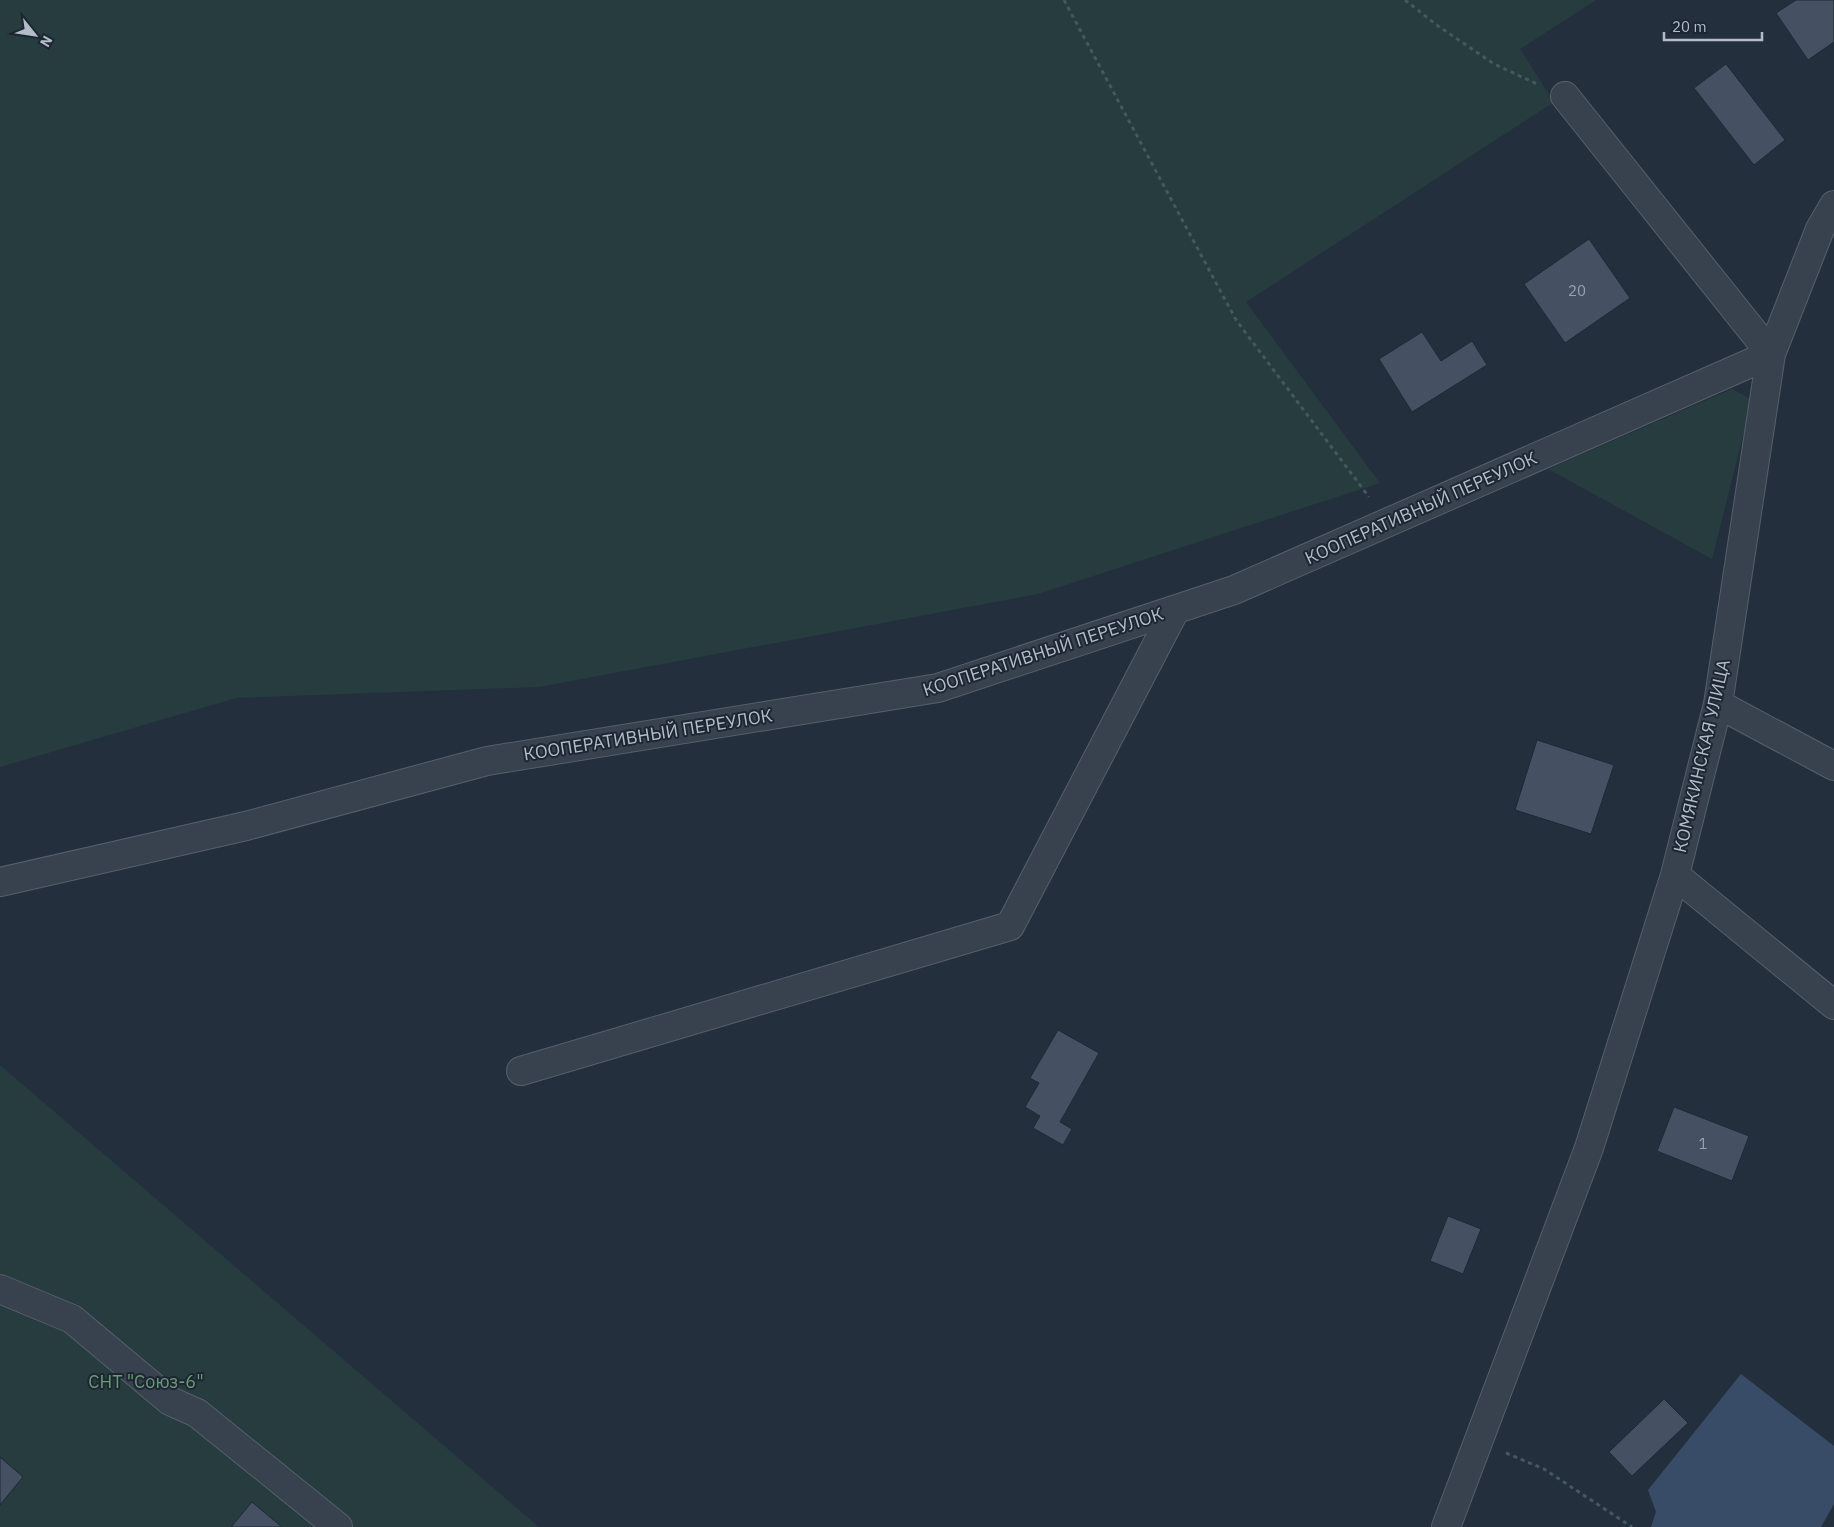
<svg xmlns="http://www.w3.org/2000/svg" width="1834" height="1527" font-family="'IBM Plex Sans',sans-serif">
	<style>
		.green { fill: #263c3f }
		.water { fill: #394c67 }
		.building { fill: #455162; stroke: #1f2835 }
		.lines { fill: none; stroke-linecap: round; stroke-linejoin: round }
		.minor-casing { stroke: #565f6c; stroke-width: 30 }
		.path { stroke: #44595c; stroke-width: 3; stroke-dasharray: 4 4; stroke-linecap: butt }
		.minor { stroke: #38414e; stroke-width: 28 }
		.labels { text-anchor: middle; stroke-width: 4; stroke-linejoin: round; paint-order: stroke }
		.number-label { font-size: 15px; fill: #98a1af }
		.street-label { font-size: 18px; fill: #b4bcc9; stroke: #1d2633 }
		.park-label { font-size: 18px; fill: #6b9a76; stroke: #1d2633 }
	</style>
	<rect width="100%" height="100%" fill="#242f3e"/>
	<path class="green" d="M 0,0 L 1596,0 L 1520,49 L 1554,102 L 1246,302 L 1380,483 L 1038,594 L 539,687 L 236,698 L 0,767 Z
		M 1732,389 L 1752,400 L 1712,559 L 1548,469 Z
		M 0,1065 L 539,1527 L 0,1527 Z"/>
	<path class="water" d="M 1741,1374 L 1834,1446 L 1834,1504 L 1821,1527 L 1651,1527 L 1656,1512 L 1648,1490 Z"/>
	<path class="building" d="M 1796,0 L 1834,0 L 1834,42 L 1808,60 L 1776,13 Z
		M 1726,64 L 1785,140 L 1754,165 L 1694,88 Z
		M 1589,239 L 1630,298 L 1565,343 L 1524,284 Z
		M 1422,332 L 1441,361 L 1472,341 L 1487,365 L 1412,412 L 1379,359 Z
		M 1537,740 L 1614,765 L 1591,834 L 1515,810 Z
		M 1058,1030 L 1099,1053 L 1060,1122 L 1072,1129 L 1063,1145 L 1033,1128 L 1040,1116 L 1025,1107 L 1039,1083 L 1030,1078 Z
		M 1674,1107 L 1749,1136 L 1732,1181 L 1657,1151 Z
		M 1448,1216 L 1481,1229 L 1463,1274 L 1430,1261 Z
		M 1664,1399 L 1688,1423 L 1632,1476 L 1609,1452 Z
		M 0,1457 L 23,1477 L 0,1505 Z
		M 252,1502 L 282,1527 L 231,1527 Z"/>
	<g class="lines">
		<defs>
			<path id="minor" d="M 1565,96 L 1771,354
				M 1718,704 L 1834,766
				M 1675,875 L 1834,1005
				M 0,882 L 246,826 L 487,761 L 938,688 L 1234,590 L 1771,354
				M 521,1071 L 1010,926 L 1175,610
				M 0,1289 L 72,1319 L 170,1401 L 197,1413 L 338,1527
				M 1446,1527 L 1589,1148 L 1675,875 L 1718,704 L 1771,354 L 1820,229 L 1834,205"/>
		</defs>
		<use href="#minor" class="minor-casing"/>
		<path class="path" d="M 1064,0 L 1236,320 L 1369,497
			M 1405,0 L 1438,26 L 1494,64 L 1537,84
			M 1506,1453 L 1544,1469 L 1632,1527"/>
		<use href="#minor" class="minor"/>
	</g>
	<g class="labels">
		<g class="number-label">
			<text x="1577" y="296">20</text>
			<text x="1703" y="1149">1</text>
		</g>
		<g class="street-label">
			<text transform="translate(1421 508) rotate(-24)" y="6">КООПЕРАТИВНЫЙ ПЕРЕУЛОК</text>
			<text transform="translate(1043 652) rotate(-18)" y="6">КООПЕРАТИВНЫЙ ПЕРЕУЛОК</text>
			<text transform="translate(648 735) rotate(-9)" y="6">КООПЕРАТИВНЫЙ ПЕРЕУЛОК</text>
			<text transform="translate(1702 756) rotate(-77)" y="6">КОМЯКИНСКАЯ УЛИЦА</text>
		</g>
		<g class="park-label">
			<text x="146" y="1388">СНТ "Союз-6"</text>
		</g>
	</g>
	<g transform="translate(35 35) rotate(120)" stroke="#1d2633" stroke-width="4" paint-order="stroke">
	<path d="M0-4L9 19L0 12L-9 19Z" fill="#b4bcc9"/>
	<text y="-8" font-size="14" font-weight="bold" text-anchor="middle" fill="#b4bcc9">N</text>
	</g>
	<path d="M1664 32v8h98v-8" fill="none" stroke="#b4bcc9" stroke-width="2.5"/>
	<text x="1672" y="32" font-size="15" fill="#b4bcc9" stroke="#1d2633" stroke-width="4" paint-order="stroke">20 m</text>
</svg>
